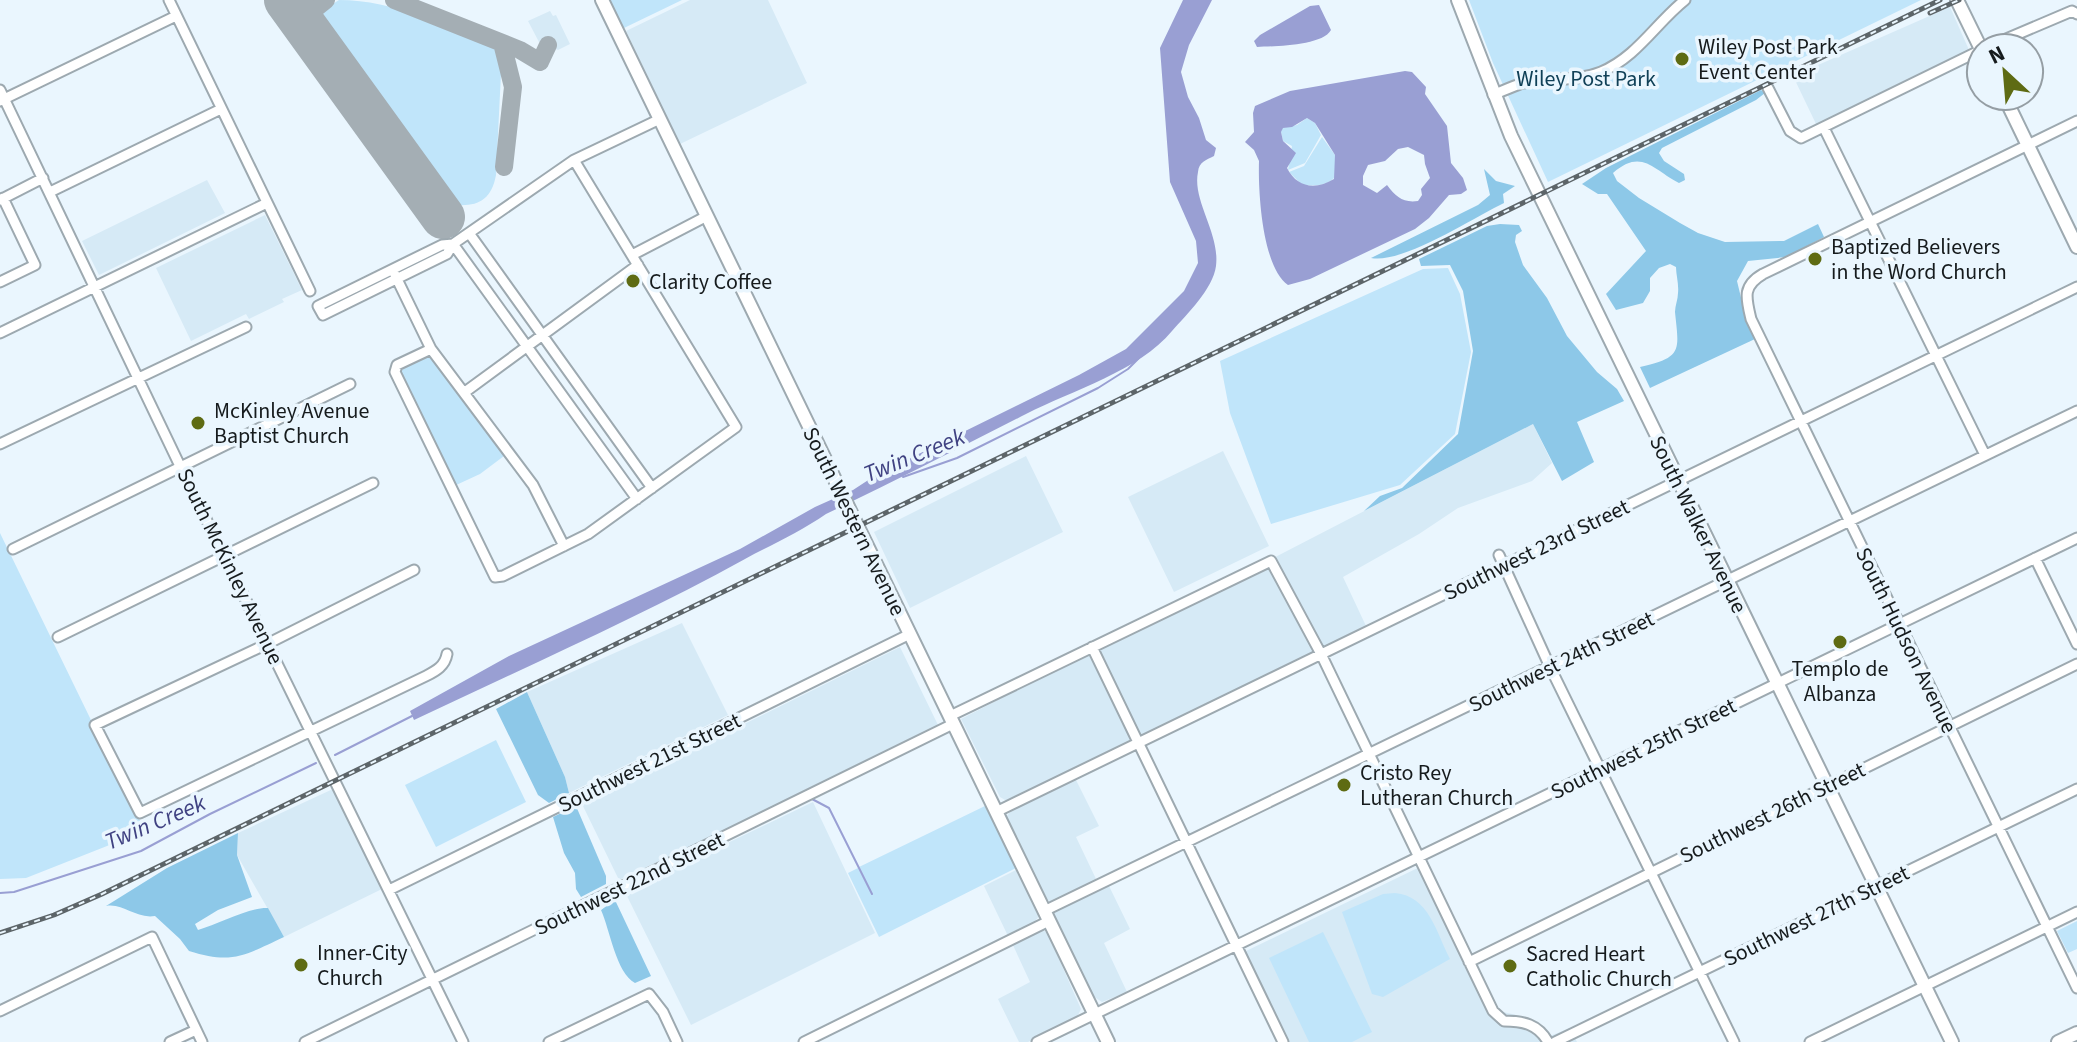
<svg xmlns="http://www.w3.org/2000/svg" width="2077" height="1042" font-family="'Source Sans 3',sans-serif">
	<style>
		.built { fill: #d6eaf6 }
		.green { fill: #c0e5fa }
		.forest { fill: #8dc8e8 }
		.water { fill: #999fd3; fill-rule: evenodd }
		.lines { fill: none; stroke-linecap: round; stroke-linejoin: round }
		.stream { stroke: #999fd3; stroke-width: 2 }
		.taxiway { stroke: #a4aeb4; stroke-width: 18 }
		.runway { stroke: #a4aeb4; stroke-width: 44 }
		.minor-casing { stroke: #9da9b0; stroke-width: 13 }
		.major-casing { stroke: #9da9b0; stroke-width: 16 }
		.minor { stroke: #fff; stroke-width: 9 }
		.major { stroke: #fff; stroke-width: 12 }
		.rail-casing { stroke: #5d6569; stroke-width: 5 }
		.rail { stroke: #eaf6fe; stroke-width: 2; stroke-dasharray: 6; stroke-linecap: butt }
		.poi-dot { fill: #5e6b13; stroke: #eaf6fe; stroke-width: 3 }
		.labels { text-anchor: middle; stroke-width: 7; stroke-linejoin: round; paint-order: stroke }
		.poi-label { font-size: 22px; fill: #161b1d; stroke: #eaf6fe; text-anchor: start }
		.park-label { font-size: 22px; fill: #104057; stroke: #eaf6fe }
		.street-label { font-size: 22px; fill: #161b1d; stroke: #eaf6fe }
		.water-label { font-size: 24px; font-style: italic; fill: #404282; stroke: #eaf6fe }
	</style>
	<rect width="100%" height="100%" fill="#eaf6fe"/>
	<path class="built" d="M 690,0 L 768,0 L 807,83 L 680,144 L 626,31 Z
		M 1950,7 L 1969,50 L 1817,126 L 1793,76 Z
		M 550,11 L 553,16 L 556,15 L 570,44 L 558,50 L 539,42 L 528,21 Z
		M 207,180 L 225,213 L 99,275 L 82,241 Z
		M 265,215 L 302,290 L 282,299 L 284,302 L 249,319 L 246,314 L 191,341 L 156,268 Z
		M 1533,424 L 1552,463 L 1532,481 L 1458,508 L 1419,534 L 1343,577 L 1366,626 L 1007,801 L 1000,797 L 961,719 Z
		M 1223,451 L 1269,546 L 1174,592 L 1128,497 Z
		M 1026,456 L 1063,532 L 910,608 L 874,532 Z
		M 682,623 L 728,715 L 569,793 L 565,777 L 527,692 Z
		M 900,647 L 938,725 L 810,789 L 619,880 L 582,804 Z
		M 1075,778 L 1099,826 L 1076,837 L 1097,881 L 1053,903 L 1046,899 L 1006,817 L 1014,807 Z
		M 333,789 L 382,889 L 284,937 L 237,855 L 238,833 Z
		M 813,802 L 875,933 L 691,1025 L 625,892 Z
		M 1428,863 L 1499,1011 L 1529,1018 L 1550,1036 L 1570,1028 L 1577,1042 L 1288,1042 L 1244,952 Z
		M 1016,870 L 1039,916 L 1033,924 L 1008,936 L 984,886 Z
		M 1108,884 L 1130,929 L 1104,943 L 1127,992 L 1102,1002 L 1093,996 L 1052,912 Z
		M 1042,929 L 1048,934 L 1081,1009 L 1077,1017 L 1028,1042 L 1019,1042 L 998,999 L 1030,982 L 1012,943 Z"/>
	<path class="green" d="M 339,0 C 395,0 445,26 497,46 L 502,53 L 496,175 C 491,203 474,208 448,204 L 317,14 Z
		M 608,0 L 682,0 L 624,28 Z
		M 1469,0 L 1921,0 L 1548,182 L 1493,63 Z
		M 1307,118 L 1315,123 L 1321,135 L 1305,163 L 1288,170 L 1292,146 L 1283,141 L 1281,132 L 1282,128 L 1297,125 Z
		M 1322,137 L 1335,155 L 1336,176 C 1328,186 1315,186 1302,185 L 1289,172 L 1304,166 Z
		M 1448,268 L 1460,294 L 1471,352 L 1455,434 L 1400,485 L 1271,524 L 1230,413 L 1220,361 L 1423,269 Z
		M 429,354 L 432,355 L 504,456 L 480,474 L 454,486 L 398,372 L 400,368 Z
		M 0,533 L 145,831 L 26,878 L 0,879 Z
		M 496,740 L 526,802 L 436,847 L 405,785 Z
		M 985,806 L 1016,868 L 879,937 L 848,873 L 858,868 L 872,894 L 859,867 Z
		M 1395,893 C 1429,896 1436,932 1450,959 L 1383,997 L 1372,994 L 1342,912 L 1383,894 Z
		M 2077,921 L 2077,949 L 2068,953 L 2057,931 Z
		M 1323,932 L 1372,1032 L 1352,1042 L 1309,1042 L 1269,958 Z"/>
	<path class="forest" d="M 1761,90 L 1765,93 L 1756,100 L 1662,148 L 1659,153 L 1664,161 L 1684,174 L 1685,180 L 1679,183 C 1653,170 1642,148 1613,173 L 1617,181 L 1639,198 L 1680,223 L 1698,233 L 1725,242 L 1784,241 L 1818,224 L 1824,237 L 1786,257 L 1748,261 L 1737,281 L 1744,310 L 1755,339 L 1650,388 L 1640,367 C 1683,357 1679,351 1675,312 C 1675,306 1678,299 1678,293 C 1679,284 1676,275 1676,267 L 1670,264 L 1659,268 L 1650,278 L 1650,291 L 1643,303 L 1616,310 L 1606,294 L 1646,251 L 1607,194 L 1598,194 L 1582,184 L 1606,168 Z
		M 1484,169 L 1496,181 L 1515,186 L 1503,194 L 1504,203 C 1473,218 1403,264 1371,258 L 1478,205 L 1490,195 Z
		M 1500,224 L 1519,225 L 1522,231 L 1516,235 L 1515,242 L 1523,265 L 1547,298 L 1567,336 L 1597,372 L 1617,389 L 1624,401 L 1577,422 L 1594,462 L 1562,481 L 1533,424 L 1364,511 L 1380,496 L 1402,488 L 1458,434 L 1473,351 L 1463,291 L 1450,265 L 1421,266 L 1419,259 L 1487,226 Z
		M 527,692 L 565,777 L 569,793 L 549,803 L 538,795 L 496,709 Z
		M 576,806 L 606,876 L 606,884 L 581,897 L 576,889 L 575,873 L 564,853 L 553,817 Z
		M 238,833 L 237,855 L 252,897 L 218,910 L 195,924 L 198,930 C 219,924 250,907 268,908 L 284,937 C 245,955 233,965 189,951 L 180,939 L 155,916 C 135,919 124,903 106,906 L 167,868 Z
		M 615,900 L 651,976 L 635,983 C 616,973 610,930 601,910 Z"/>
	<path class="water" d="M 1183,0 L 1212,0 L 1189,45 L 1181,72 L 1188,97 L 1199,118 L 1206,140 L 1216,148 L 1214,156 C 1206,160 1199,162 1198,172 C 1192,201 1220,233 1216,266 C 1213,289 1187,314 1172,331 C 1139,371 1073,390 1026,414 C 960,448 893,482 826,514 C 800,532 773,544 745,559 C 638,618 525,667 414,720 L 410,711 L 509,656 L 740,549 L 815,507 L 853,490 L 876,475 L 1079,375 L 1126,349 L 1184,291 L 1198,263 L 1196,241 L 1170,182 L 1160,48 Z
		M 1319,5 L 1331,30 C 1322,46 1275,46 1257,47 L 1254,41 L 1260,35 L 1310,6 Z
		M 1405,71 L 1412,72 L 1426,87 L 1425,94 L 1447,126 L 1451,163 L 1463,178 L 1467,190 L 1461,194 L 1449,195 L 1429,218 L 1415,229 L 1310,279 L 1288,285 C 1262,267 1258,191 1259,161 L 1254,150 L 1245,142 L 1254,132 L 1253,113 L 1255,106 L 1290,91 ZM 1307,118 L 1315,123 L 1335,155 L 1334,179 C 1316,190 1297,188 1287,168 L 1296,153 L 1283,141 L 1281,132 L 1283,128 L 1292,127 ZM 1408,147 L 1424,155 L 1425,164 L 1430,178 L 1421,189 L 1422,195 L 1418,201 C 1403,203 1396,197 1387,185 L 1377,193 L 1363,185 L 1363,176 L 1368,165 L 1385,161 L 1398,149 Z"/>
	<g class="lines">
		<path class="stream" d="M 903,477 L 957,458 L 1098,388 L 1128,369 L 1139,358
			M 335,755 L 412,716
			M 812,799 L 829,808 L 872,894
			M 0,893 L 14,892 L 141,851 L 210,814 L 316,763"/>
		<path class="taxiway" d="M 394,0 L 520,50 L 540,62 L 548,45
			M 301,20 L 326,0
			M 502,43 L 513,87 L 504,167"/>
		<path class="runway" d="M 286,0 L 443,217"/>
		<defs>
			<path id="minor" d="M 169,0 L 310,291
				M 1985,48 L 2072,11 L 2077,14
				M 1768,88 L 1790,131 L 1801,138 L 1981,50
				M 0,90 L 180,466 L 463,1042
				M 1493,95 C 1509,88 1524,81 1540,80 C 1562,79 1581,80 1601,72 C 1637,57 1656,23 1685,0
				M 0,101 L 176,16
				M 2077,121 L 1763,274 C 1742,286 1746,298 1751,319 L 2077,988
				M 1824,128 L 1985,455
				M 50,192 L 221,109
				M 0,200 L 43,178
				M 469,233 L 652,488
				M 453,244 L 442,245 L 318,306 L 323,315 L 447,254 L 453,244 L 574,160 L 660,119
				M 453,244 L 637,499
				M 632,255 L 707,216
				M 395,275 L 431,349 L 533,485 L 564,546
				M 0,282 L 35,265 L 3,198
				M 0,333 L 267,203
				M 431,349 L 397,365 L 395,372 L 495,577 L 503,576 L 588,534 L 736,427 L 574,160
				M 465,392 L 638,265
				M 0,444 L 246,327
				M 13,549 L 350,384
				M 1499,555 L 1550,667 L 1734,1042
				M 2035,558 L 2077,644
				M 414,570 L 269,643 L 95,725 L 140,813 L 426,676 C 436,671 445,666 447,654
				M 58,637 L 373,483
				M 1092,647 L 1283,1042
				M 950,716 L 1271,561 L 1321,654 L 1493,1011 L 1504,1021 C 1523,1021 1538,1024 1548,1042
				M 996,812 L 2077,287
				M 389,890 L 910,634
				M 1044,911 L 2077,411
				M 1469,962 L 2077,664
				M 0,1011 L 152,937 L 202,1042
				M 170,1042 L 196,1030
				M 305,1042 L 953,724
				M 549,1042 L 649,994 L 663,1012 L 677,1042
				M 804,1042 L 1049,921
				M 1037,1042 L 2077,538
				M 1555,1042 L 2077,789
				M 1810,1042 L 2077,912"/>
			<path id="major" d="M 602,0 L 1108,1042
				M 1458,0 L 1511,136 L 1952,1042
				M 1957,0 L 1981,49
				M 2004,96 L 2077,247
				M 2058,1042 L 2077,1033"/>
		</defs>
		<use href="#minor" class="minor-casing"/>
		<use href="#major" class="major-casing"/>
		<use href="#minor" class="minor"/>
		<use href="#major" class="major"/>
		<defs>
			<path id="rail" d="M 1930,13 L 1959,0
				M 0,933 L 54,915 L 102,894 L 1940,0"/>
		</defs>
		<use href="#rail" class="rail-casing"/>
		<use href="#rail" class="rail"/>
	</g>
	<g class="poi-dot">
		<circle cx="1682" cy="59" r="8"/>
		<circle cx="1815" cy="259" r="8"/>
		<circle cx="633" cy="281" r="8"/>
		<circle cx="198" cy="423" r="8"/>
		<circle cx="1840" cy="642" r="8"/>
		<circle cx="1344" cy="785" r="8"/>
		<circle cx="301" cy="965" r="8"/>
		<circle cx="1510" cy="966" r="8"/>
	</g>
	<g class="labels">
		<g class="poi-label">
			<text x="1698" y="54">Wiley Post Park<tspan x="1698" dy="25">Event Center</tspan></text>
			<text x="1831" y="254">Baptized Believers<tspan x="1831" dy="25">in the Word Church</tspan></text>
			<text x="649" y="289">Clarity Coffee</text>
			<text x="214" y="418">McKinley Avenue<tspan x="214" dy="25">Baptist Church</tspan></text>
			<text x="1840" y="676" text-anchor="middle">Templo de<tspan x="1840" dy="25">Albanza</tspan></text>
			<text x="1360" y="780">Cristo Rey<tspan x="1360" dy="25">Lutheran Church</tspan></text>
			<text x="317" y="960">Inner-City<tspan x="317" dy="25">Church</tspan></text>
			<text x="1526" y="961">Sacred Heart<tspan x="1526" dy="25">Catholic Church</tspan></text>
		</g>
		<g class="park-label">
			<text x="1586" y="86">Wiley Post Park</text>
		</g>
		<g class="street-label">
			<text transform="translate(855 521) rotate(64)" y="8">South Western Avenue</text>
			<text transform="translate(1699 524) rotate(64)" y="8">South Walker Avenue</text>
			<text transform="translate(1536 549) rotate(-26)" y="8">Southwest 23rd Street</text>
			<text transform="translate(231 566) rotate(64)" y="8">South McKinley Avenue</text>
			<text transform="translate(1907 640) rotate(64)" y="8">South Hudson Avenue</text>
			<text transform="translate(1561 661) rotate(-26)" y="8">Southwest 24th Street</text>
			<text transform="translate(1643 748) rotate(-26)" y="8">Southwest 25th Street</text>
			<text transform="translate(649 762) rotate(-26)" y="8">Southwest 21st Street</text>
			<text transform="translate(1772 812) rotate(-26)" y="8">Southwest 26th Street</text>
			<text transform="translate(629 883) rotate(-26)" y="8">Southwest 22nd Street</text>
			<text transform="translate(1816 915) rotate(-26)" y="8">Southwest 27th Street</text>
		</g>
		<g class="water-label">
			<text transform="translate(914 455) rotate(-22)" y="8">Twin Creek</text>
			<text transform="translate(155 822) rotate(-23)" y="8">Twin Creek</text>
		</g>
	</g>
	<g transform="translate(2005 72) rotate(334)"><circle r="38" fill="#eaf6fe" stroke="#959ea4" stroke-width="2"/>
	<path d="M0-6L14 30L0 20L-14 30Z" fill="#5e6b13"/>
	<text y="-12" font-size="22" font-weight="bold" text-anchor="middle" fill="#161b1d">N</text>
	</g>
</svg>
